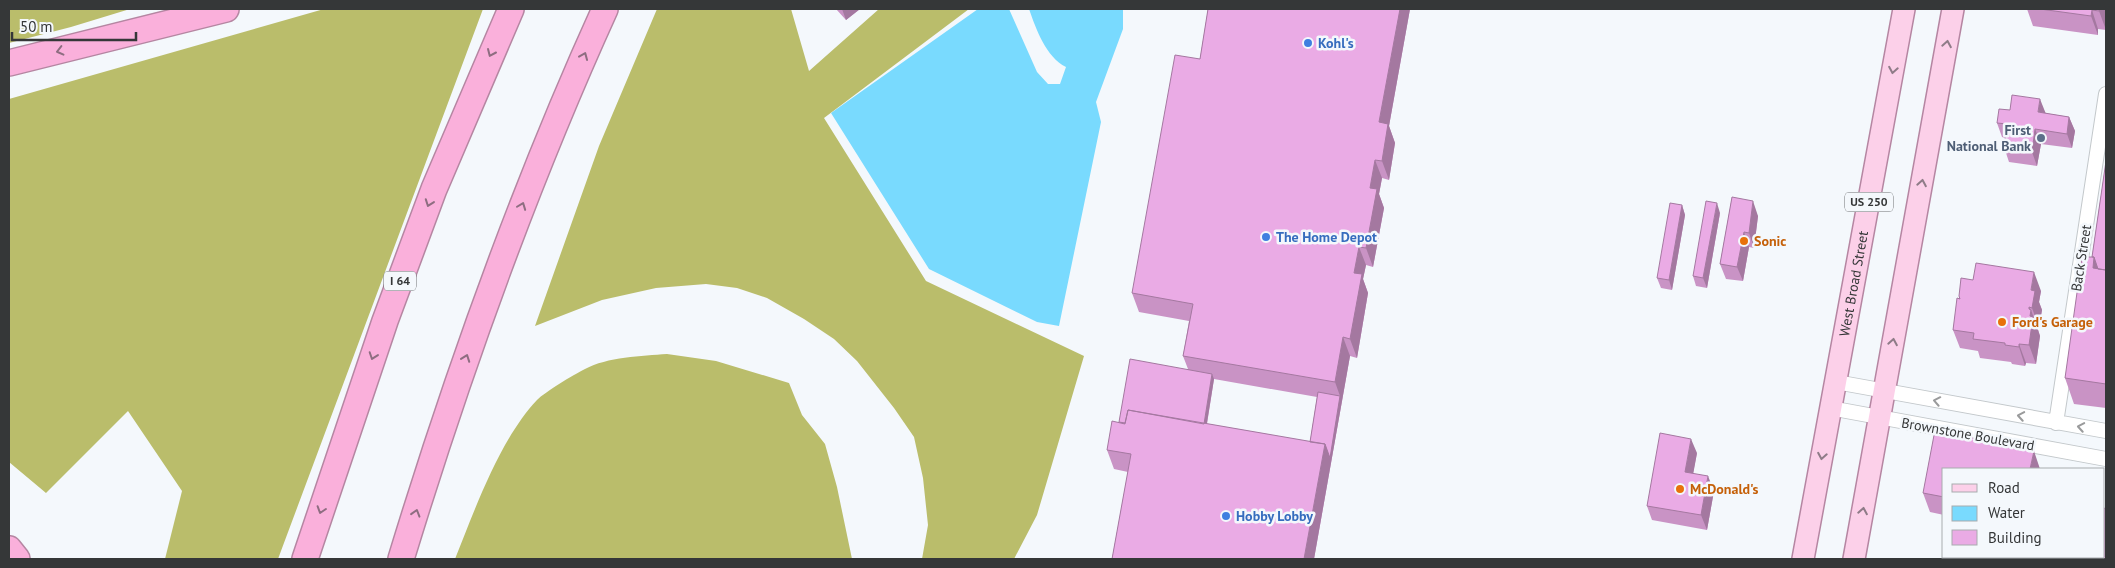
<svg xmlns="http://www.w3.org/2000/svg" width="2115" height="568" font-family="'PT Sans',sans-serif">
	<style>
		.forest { fill: #babd6b }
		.water { fill: #79dafe }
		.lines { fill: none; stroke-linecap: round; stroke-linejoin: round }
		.street-casing { stroke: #c3c8cb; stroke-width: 16 }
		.primary-casing { stroke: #b586a2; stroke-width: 24 }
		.highway-casing { stroke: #b586a2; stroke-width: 28 }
		.street { stroke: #fff; stroke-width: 14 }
		.primary { stroke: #fcd0e9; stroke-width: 21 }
		.highway { stroke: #fab0db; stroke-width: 25 }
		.wall { fill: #c993c5; fill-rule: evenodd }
		.shaded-wall { fill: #a478a0 }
		.building { fill: #eaabe5; stroke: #a478a0 }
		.oneway { stroke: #8f7c88 }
		.oneway2 { stroke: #8e6d81 }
		.oneway3 { stroke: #9a9b9c }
		.shop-dot { fill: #3f7fe0; stroke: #f4f8fc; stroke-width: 2 }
		.service-dot { fill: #5c6f8a; stroke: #f4f8fc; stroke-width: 2 }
		.food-dot { fill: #e8710a; stroke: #f4f8fc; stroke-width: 2 }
		.labels { text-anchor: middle; stroke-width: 5; stroke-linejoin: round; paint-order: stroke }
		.shield { fill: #f4f8fc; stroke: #6e7173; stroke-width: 1 }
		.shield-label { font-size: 12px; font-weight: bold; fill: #353738 }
		.shop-label { font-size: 14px; font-weight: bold; fill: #366cbe; stroke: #f4f8fc; text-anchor: start }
		.service-label { font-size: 14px; font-weight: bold; fill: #4e5e75; stroke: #f4f8fc; text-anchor: end }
		.food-label { font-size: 14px; font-weight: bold; fill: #c56008; stroke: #f4f8fc; text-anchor: start }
		.street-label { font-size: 14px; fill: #353738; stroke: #f4f8fc }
	</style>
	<rect width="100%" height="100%" fill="#f4f8fc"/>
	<path class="forest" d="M 9,9 L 130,9 L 71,27 L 9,43 Z
		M 324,9 L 483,9 L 278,559 L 165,559 L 182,491 L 128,411 L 46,493 L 9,462 L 9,99 Z
		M 657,9 L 791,9 L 809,71 L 879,9 L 969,9 L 824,118 L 926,281 L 1084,356 L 1037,515 L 1014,559 L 922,559 L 928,525 L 923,478 L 914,437 L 894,408 L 857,361 L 834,339 L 804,319 L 767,298 L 737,288 L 706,284 L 656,288 L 602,300 L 535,326 L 599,146 Z
		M 667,354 L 716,361 L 789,383 L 802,415 L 825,444 L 837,487 L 852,559 L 455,559 C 475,509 500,439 537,400 C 545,392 573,375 585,369 C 607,357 642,356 667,354 Z"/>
	<path class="water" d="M 978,9 L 1009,9 L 1037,72 L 1048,84 L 1060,84 L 1066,67 C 1046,57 1036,29 1029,9 L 1123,9 L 1123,29 L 1096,102 L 1101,122 L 1059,326 L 1037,322 L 929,269 L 831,113 Z"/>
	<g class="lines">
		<defs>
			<path id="street" d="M 1836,382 L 2106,431
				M 1830,408 L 2106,459
				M 2056,423 L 2106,94"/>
			<g id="primary">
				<path id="s1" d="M 1803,559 L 1904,9"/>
				<path d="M 1854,559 L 1953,9"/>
			</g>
			<path id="highway" d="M 9,63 L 226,9
				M 9,549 L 17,559
				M 305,559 L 385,321 L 434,189 L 511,9
				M 401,559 C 458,372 524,187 605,9"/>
		</defs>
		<use href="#street" class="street-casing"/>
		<use href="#primary" class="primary-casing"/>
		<use href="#highway" class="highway-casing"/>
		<use href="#street" class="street"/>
		<use href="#primary" class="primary"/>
		<use href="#highway" class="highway"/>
	</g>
	<path class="wall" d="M 836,9 L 860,9 L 846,20 Z
		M 1208,9 L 1410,9 L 1389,126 L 1395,143 L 1389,180 L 1382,178 L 1379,194 L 1384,208 L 1373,267 L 1366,265 L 1363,279 L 1368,293 L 1357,358 L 1350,356 L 1314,559 L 1112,559 L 1128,472 L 1114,469 L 1107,450 L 1119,423 L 1119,422 L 1188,369 L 1183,356 L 1189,321 L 1139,312 L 1132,293 L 1200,59 ZM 1214,379 L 1317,397 L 1310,442 L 1207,424 Z
		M 2027,9 L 2106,9 L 2106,30 L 2098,29 L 2098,35 L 2033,26 Z
		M 2045,113 L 2069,117 L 2075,131 L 2072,148 L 2041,144 L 2037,166 L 2009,162 L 2004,147 L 2005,138 L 2002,137 L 1997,123 Z
		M 2106,161 L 2106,408 L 2074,404 L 2065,378 L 2092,257 Z
		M 1732,197 L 1758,216 L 1754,248 L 1749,247 L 1743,281 L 1726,279 L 1720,264 Z
		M 1682,205 L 1685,215 L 1672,290 L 1661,288 L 1657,278 Z
		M 1720,213 L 1707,288 L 1696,286 L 1693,276 Z
		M 2041,291 L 2039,302 L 2042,310 L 2039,327 L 2037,326 L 2040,336 L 2036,364 L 2026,363 L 2025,366 L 2012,364 L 2011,362 L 1980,358 L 1978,351 L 1960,348 L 1953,330 L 1959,299 L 1959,296 Z
		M 1697,453 L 1693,473 L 1714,491 L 1707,530 L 1652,520 L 1647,506 Z
		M 1944,469 L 1944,515 L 1930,512 L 1923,493 Z"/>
	<path class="shaded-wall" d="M 842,9 L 860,9 L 846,20 Z
		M 1400,9 L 1410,9 L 1389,126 L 1395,143 L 1389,180 L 1382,161 L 1379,122 Z
		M 2099,9 L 2106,9 L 2106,30 L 2099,11 Z
		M 2092,10 L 2098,29 L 2098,35 L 2091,16 Z
		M 2040,99 L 2046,114 L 2038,112 Z
		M 2069,117 L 2075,131 L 2072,148 L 2067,134 Z
		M 2035,129 L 2041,144 L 2037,166 L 2032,152 Z
		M 1375,160 L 1382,178 L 1379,194 L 1384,208 L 1373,267 L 1366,248 L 1370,188 Z
		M 1753,201 L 1758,216 L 1754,248 L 1749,233 Z
		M 1717,203 L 1720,213 L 1707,288 L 1703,278 Z
		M 1682,205 L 1685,215 L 1672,290 L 1669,280 Z
		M 1744,232 L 1749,247 L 1743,281 L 1737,267 Z
		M 1359,247 L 1366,265 L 1363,279 L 1368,293 L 1357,358 L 1350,339 L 1354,273 Z
		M 2094,257 L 2103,280 L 2093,268 Z
		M 2034,272 L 2041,291 L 2039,302 L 2042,310 L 2039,327 L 2032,308 L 2031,290 Z
		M 2029,307 L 2031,312 L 2031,310 L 2038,329 L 2038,330 L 2040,336 L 2036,364 L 2029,345 L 2030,316 L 2029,309 Z
		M 1343,337 L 1350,356 L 1331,463 L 1314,559 L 1304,559 L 1325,444 L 1340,396 L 1335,382 Z
		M 2019,344 L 2026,363 L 2025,366 L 2019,347 Z
		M 1212,374 L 1214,379 L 1204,441 L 1202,436 Z
		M 1691,439 L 1697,453 L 1691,486 L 1685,472 Z
		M 2034,451 L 2040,469 L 2030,469 Z
		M 1708,476 L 1714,491 L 1707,530 L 1701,515 Z"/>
	<path class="building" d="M 1208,9 L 1400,9 L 1379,122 L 1388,124 L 1382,161 L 1375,160 L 1370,188 L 1377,189 L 1366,248 L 1359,247 L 1354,273 L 1362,274 L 1350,339 L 1343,337 L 1335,382 L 1183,356 L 1193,304 L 1132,293 L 1175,55 L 1200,59 Z
		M 2040,9 L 2099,9 L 2099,11 L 2092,10 L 2091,16 Z
		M 2012,95 L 2040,99 L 2038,112 L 2069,117 L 2067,134 L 2035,129 L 2032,152 L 2004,147 L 2007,124 L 1997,123 L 1999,109 L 2010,110 Z
		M 2106,161 L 2106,270 L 2098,269 L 2094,257 L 2092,257 Z
		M 1732,197 L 1753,201 L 1749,233 L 1744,232 L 1737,267 L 1720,264 Z
		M 1706,201 L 1717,203 L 1703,278 L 1693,276 Z
		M 1670,203 L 1682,205 L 1669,280 L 1657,278 Z
		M 2082,257 L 2094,257 L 2093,268 L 2106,270 L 2106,384 L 2065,378 Z
		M 1976,263 L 2034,272 L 2031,290 L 2035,291 L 2032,308 L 2029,307 L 2029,309 L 2031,310 L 2030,316 L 2033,317 L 2029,345 L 2019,344 L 2019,347 L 2005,345 L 2005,343 L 1973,339 L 1974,333 L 1953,330 L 1957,298 L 1960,299 L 1959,296 L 1961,278 L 1973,280 Z
		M 1130,359 L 1212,374 L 1204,424 L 1128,410 L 1125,423 L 1119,422 Z
		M 1318,392 L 1340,396 L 1330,458 L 1325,444 L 1310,442 Z
		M 1128,410 L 1325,444 L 1304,559 L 1112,559 L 1131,454 L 1107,450 L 1112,421 L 1125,424 Z
		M 1935,430 L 2034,451 L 2030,469 L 1944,469 L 1944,497 L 1923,493 Z
		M 1660,433 L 1691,439 L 1685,472 L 1708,476 L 1701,515 L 1647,506 Z
		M 2104,508 L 2106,509 L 2106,559 L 2085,559 L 2085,557 L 2104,557 Z"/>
	<defs><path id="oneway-chevron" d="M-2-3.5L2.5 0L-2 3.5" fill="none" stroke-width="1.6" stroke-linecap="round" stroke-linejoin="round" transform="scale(1.25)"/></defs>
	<g class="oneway">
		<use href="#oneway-chevron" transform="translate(1947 44) rotate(-80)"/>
		<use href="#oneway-chevron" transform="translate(1893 70) rotate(100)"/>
		<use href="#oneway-chevron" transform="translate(1922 183) rotate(-80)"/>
		<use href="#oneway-chevron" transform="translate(1893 342) rotate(-80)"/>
		<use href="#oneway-chevron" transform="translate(1822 456) rotate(100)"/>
		<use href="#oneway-chevron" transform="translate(1863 511) rotate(-80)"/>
	</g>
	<g class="oneway2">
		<use href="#oneway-chevron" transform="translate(60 51) rotate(166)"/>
		<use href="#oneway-chevron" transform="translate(491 53) rotate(114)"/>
		<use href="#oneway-chevron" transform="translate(584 56) rotate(-67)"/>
		<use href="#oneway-chevron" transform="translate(429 203) rotate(110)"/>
		<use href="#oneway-chevron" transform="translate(522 206) rotate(-69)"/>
		<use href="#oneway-chevron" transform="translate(373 356) rotate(109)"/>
		<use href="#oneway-chevron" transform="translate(466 358) rotate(-70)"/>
		<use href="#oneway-chevron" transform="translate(321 510) rotate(108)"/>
		<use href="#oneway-chevron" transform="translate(416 513) rotate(-73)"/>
	</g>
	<g class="oneway3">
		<use href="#oneway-chevron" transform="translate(1937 401) rotate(-169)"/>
		<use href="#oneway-chevron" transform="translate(2021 416) rotate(-170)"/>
		<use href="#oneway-chevron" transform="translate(2081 427) rotate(-170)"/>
	</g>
	<g class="shop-dot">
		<circle cx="1308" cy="43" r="5"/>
		<circle cx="1266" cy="237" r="5"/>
		<circle cx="1226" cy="516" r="5"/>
	</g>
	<circle class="service-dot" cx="2041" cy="138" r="5"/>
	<g class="food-dot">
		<circle cx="1744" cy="241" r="5"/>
		<circle cx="2002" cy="322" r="5"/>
		<circle cx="1680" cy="489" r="5"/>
	</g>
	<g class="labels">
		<g class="shield">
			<rect x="1845" y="192.5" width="48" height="19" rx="4"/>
			<rect x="384" y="271.5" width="32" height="19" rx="4"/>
		</g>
		<g class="shield-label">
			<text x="1869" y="206">US 250</text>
			<text x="400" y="285">I 64</text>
		</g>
		<g class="shop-label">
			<text x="1318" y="48">Kohl's</text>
			<text x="1276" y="242">The Home Depot</text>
			<text x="1236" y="521">Hobby Lobby</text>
		</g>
		<g class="service-label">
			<text x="2031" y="135">First<tspan x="2031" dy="16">National Bank</tspan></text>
		</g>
		<g class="food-label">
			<text x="1754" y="246">Sonic</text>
			<text x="2012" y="327">Ford's Garage</text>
			<text x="1690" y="494">McDonald's</text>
		</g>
		<g class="street-label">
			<text transform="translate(2081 258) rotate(-81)" y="5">Back Street</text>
			<text dy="5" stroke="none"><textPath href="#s1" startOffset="280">West Broad Street</textPath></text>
			<text transform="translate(1968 434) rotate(10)" y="5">Brownstone Boulevard</text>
		</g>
	</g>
	<rect width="2115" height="568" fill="none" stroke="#353738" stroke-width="20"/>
	<rect x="1942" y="468" width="162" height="90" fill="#f4f8fc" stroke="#a8abae"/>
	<rect x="1952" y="484" width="25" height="8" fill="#fcd0e9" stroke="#a8abae"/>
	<text x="1988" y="493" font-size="15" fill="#353738">Road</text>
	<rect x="1952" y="506" width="25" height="15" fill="#79dafe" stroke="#a8abae"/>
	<text x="1988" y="518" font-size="15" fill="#353738">Water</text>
	<rect x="1952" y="530" width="25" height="15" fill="#eaabe5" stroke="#a8abae"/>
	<text x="1988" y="543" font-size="15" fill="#353738">Building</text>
	<path d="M12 32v8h124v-8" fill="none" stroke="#353738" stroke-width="2.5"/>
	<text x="20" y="32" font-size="15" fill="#353738" stroke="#f4f8fc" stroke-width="4" paint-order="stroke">50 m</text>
</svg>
